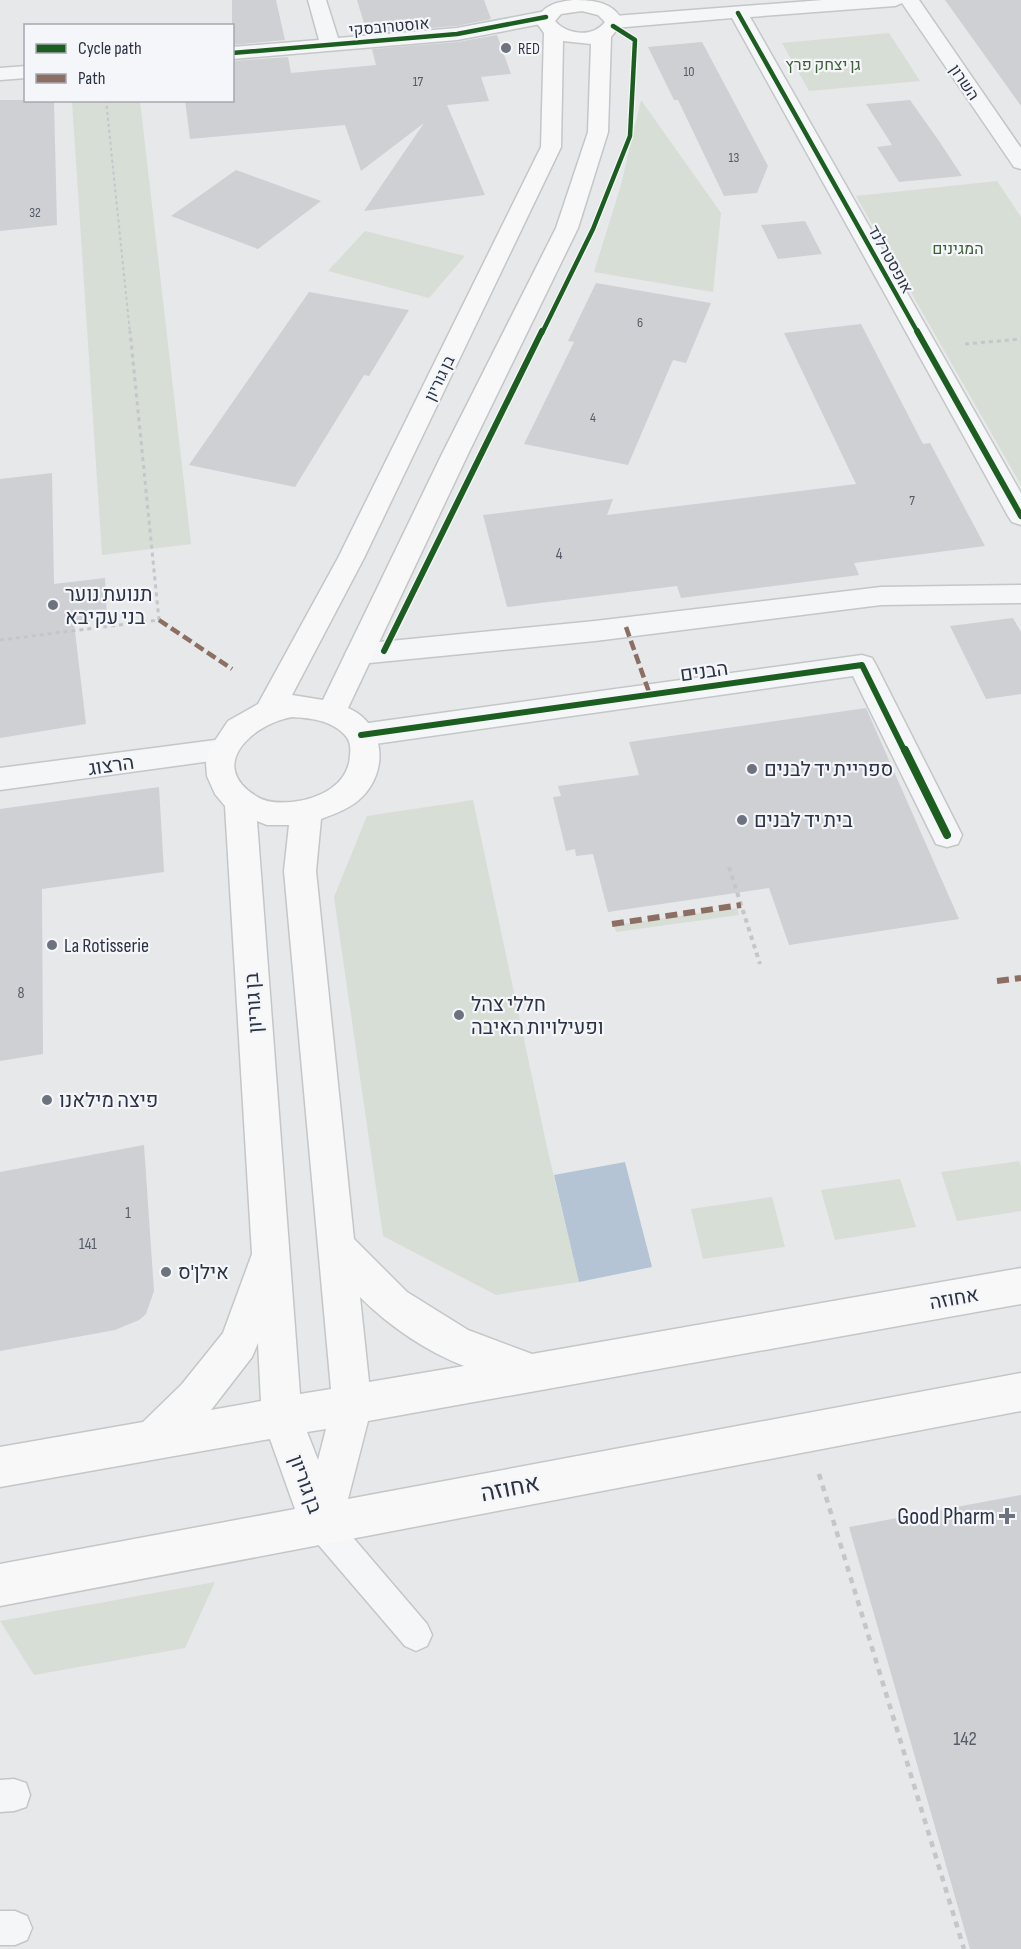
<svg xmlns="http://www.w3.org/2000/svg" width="1021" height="1949" font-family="'Sofia Sans Condensed',Heebo,sans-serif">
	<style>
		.green { fill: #d6ded6 }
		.water { fill: #b4c4d5 }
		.building { fill: #ced0d3 }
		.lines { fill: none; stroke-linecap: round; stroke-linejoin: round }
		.lane-casing { stroke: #c4c6c8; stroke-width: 3 }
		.street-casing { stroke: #c4c6c8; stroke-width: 3 }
		.secondary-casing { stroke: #c4c6c8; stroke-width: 3 }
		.path-far3 { stroke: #c5c6ca; stroke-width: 2; stroke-dasharray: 3 3; stroke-linecap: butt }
		.path-far2 { stroke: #c5c6ca; stroke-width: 3; stroke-dasharray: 4 4; stroke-linecap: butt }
		.path-far1 { stroke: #c5c6ca; stroke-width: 4; stroke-dasharray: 4.5 4.5; stroke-linecap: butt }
		.path { stroke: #c5c6ca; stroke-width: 4.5; stroke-dasharray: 6 6; stroke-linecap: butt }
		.lane { fill: #f5f6f7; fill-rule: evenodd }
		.street { fill: #f5f6f7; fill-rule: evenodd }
		.secondary { fill: #f8f8f8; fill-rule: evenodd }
		.quiet-far1 { stroke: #8d6e63; stroke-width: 4.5; stroke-dasharray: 10 4.5; stroke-linecap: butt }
		.quiet { stroke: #8d6e63; stroke-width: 6; stroke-dasharray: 12 6; stroke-linecap: butt }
		.cycleway-far2-casing { stroke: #f4f6f9; stroke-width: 7 }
		.cycleway-far1-casing { stroke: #f4f6f9; stroke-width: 9 }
		.cycleway-casing { stroke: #f4f6f9; stroke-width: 11 }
		.cycleway-far2 { stroke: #1b5e20; stroke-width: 4.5 }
		.cycleway-far1 { stroke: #1b5e20; stroke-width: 6 }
		.cycleway { stroke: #1b5e20; stroke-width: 8 }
		.poi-dot { fill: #6c737f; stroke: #f4f6f9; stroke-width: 2 }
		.labels { text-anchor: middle; stroke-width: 4.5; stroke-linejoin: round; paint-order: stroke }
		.far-number-label { font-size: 14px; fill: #545c69 }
		.far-street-label { font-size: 16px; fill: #2b3445; stroke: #f4f6f9 }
		.far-poi-label { font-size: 16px; fill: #2b3445; stroke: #f4f6f9; text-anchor: start }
		.far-park-label { font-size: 16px; fill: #3f6138; stroke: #f4f6f9 }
		.number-label { font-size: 16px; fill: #545c69 }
		.poi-label { font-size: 20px; fill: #2b3445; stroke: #f4f6f9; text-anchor: start }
		.street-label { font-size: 20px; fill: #2b3445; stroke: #f4f6f9 }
		.near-number-label { font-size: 20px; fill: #545c69 }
		.near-street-label { font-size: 24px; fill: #2b3445; stroke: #f4f6f9 }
		.near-poi-label { font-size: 24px; fill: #2b3445; stroke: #f4f6f9; text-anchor: end }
	</style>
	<rect width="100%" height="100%" fill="#e6e8ea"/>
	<path class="green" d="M 889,33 L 920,81 L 809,91 L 782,43 Z
		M 641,100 L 721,213 L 713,292 L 594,272 L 621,185 Z
		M 72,101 L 140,101 L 191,544 L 102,555 Z
		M 997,181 L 1021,217 L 1021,485 L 856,196 Z
		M 365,231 L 465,256 L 429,298 L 328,271 Z
		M 473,800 L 548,1152 L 579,1282 L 496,1295 L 383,1236 L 334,897 L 367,816 Z
		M 737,908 L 739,915 L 616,932 L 614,925 Z
		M 1019,1161 L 1021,1167 L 1021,1211 L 957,1221 L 941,1172 Z
		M 900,1179 L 916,1227 L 835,1240 L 821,1190 Z
		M 772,1197 L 785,1247 L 703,1259 L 691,1209 Z
		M 215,1582 L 185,1648 L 34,1675 L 0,1621 Z"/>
	<path class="water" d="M 625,1162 L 652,1267 L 579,1282 L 554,1175 Z"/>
	<path class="building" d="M 232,0 L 276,0 L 285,40 L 232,45 Z
		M 357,0 L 484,0 L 491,19 L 457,26 L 367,33 Z
		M 945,0 L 1021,0 L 1021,106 Z
		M 497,35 L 511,74 L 481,77 L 489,101 L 447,105 L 485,195 L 364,211 L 424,123 L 361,171 L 345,125 L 190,139 L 185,100 L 232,100 L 232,61 L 288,57 L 291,73 L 376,65 L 372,49 L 457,42 Z
		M 702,42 L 768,166 L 757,193 L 724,196 L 678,100 L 674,100 L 648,47 Z
		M 0,100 L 54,100 L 57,225 L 0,231 Z
		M 910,100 L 939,141 L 962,176 L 899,182 L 877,147 L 892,145 L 866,104 Z
		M 236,170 L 321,201 L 258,249 L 171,216 Z
		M 805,221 L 822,254 L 778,259 L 761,225 Z
		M 596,283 L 711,303 L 686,363 L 673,360 L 628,465 L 524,444 L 574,342 L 568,341 Z
		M 309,292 L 409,310 L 369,376 L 364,375 L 295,487 L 189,465 Z
		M 861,324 L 923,444 L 930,443 L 985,546 L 854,563 L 859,575 L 681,598 L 677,586 L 507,607 L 483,515 L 613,499 L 607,515 L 856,484 L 784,333 Z
		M 52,473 L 54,584 L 105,578 L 107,619 L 74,623 L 86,724 L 0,738 L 0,479 Z
		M 1013,618 L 1021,632 L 1021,694 L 986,699 L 950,626 Z
		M 866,708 L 959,919 L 789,945 L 769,888 L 608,912 L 593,854 L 576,856 L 575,849 L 566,851 L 553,797 L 561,796 L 558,786 L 639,775 L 629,742 Z
		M 159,787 L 164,872 L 42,889 L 43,1054 L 0,1061 L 0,809 Z
		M 144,1145 L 154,1291 L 146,1314 L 139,1320 L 115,1330 L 0,1351 L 0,1172 Z
		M 1021,1495 L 1021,1949 L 970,1949 L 849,1527 Z"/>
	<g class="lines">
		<defs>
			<path id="lane" d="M 321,1509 L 332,1513 L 427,1624 L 432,1635 L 427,1646 L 416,1651 L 405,1646 L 310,1535 L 306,1524 L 310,1513 Z
				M 14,1779 L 26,1783 L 30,1795 L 26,1807 L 14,1811 L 0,1812 L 0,1780 Z
				M 0,1911 L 15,1911 L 27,1916 L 32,1928 L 27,1940 L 15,1945 L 0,1945 Z"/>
			<path id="street" d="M 308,0 L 326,0 L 338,38 L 457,28 L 546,11 L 553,13 L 555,17 L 553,21 L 546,23 L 457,40 L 232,59 L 232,47 L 319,40 Z
				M 823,0 L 919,0 L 1021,148 L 1021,169 L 1014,167 L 902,3 L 895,6 L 750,17 L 1021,493 L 1021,525 L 1012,522 L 1008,516 L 732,18 L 614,28 L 607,26 L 605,22 L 607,18 L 614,16 Z
				M 26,66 L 26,78 L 0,80 L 0,68 Z
				M 1021,585 L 1021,603 L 881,605 L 595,641 L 359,664 L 349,661 L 345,654 L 349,647 L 359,644 L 595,621 L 881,587 Z
				M 862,655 L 872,658 L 876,665 L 962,835 L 958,844 L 947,847 L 936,844 L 853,676 L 361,746 L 351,743 L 346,735 L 351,727 L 361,724 Z
				M 223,739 L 233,742 L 238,750 L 233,758 L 0,790 L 0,768 Z"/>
			<path id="secondary" d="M 573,0 C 594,0 614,2 623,22 L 611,37 L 608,132 L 578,228 L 468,454 L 348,708 C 385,724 389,770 362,797 C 351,808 335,814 321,819 L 316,871 L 354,1239 L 407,1292 L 468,1330 L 532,1354 L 1021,1268 L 1021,1304 L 368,1421 L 348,1499 L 1021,1373 L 1021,1411 L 0,1606 L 0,1564 L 295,1509 L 270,1439 L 0,1487 L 0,1447 L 143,1422 L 182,1384 L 223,1333 L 252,1254 L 225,806 L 215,794 L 207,776 L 206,763 L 210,748 L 228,721 L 258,704 L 338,558 L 541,147 L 544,33 L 536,22 C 542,5 557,2 573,0 ZM 582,11 L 598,15 L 605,22 C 593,38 567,35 555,21 L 561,14 ZM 563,41 L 591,44 L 588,132 L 556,228 L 442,454 L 323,700 L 292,695 L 364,558 L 561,147 ZM 292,717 C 310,718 330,720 344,734 C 350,740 351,746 350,755 C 349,785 319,799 292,802 C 279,803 266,803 256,796 C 206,765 253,724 292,717 ZM 257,821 L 267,825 L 289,825 L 284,871 L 331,1389 L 300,1394 ZM 360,1297 C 389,1326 426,1351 464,1366 L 369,1382 ZM 258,1343 L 261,1401 L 211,1410 L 252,1357 ZM 326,1429 L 318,1460 L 307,1432 Z"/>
		</defs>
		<use href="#lane" class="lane-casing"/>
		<use href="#street" class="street-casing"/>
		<use href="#secondary" class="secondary-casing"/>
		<path class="path-far3" d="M 106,100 L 130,333"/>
		<path class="path-far2" d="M 965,344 L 1021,339
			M 0,640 L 159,620 L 130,331"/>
		<path class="path-far1" d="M 729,867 L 760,964"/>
		<path class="path" d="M 819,1474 L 964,1949"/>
		<use href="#lane" class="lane"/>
		<use href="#street" class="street"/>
		<use href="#secondary" class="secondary"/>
		<path class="quiet-far1" d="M 159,620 L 232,669
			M 626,627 L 650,695"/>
		<path class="quiet" d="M 612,924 L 741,905
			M 997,981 L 1021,978"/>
		<defs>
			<path id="cycleway-far2" d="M 738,13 L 918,333
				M 232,53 L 457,34 L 546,17
				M 542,333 L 593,229 L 630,136 L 635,40 L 613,26"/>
			<path id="cycleway-far1" d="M 917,331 L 1021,516
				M 384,651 L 542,331
				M 361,735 L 862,665 L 905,752"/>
			<path id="cycleway" d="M 905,750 L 947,835"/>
		</defs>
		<use href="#cycleway-far2" class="cycleway-far2-casing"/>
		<use href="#cycleway-far1" class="cycleway-far1-casing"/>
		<use href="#cycleway" class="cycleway-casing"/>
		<use href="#cycleway-far2" class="cycleway-far2"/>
		<use href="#cycleway-far1" class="cycleway-far1"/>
		<use href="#cycleway" class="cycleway"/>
	</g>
	<g class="poi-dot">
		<circle cx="506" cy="48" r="6"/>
		<circle cx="53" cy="605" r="6"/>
		<circle cx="752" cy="769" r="6"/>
		<circle cx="742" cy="820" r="6"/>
		<circle cx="52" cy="945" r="6"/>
		<circle cx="459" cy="1015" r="6"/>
		<circle cx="47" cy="1100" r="6"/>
		<circle cx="166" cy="1272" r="6"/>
		<path d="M1004 1507h6v6h6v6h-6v6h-6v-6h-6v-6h6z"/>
	</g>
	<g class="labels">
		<g class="far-number-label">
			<text x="689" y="76">10</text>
			<text x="418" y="86">17</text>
			<text x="734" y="162">13</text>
			<text x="35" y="217">32</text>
			<text x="640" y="327">6</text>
			<text x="593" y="422">4</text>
			<text x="912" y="505">7</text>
		</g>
		<g class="far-street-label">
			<text transform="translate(389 26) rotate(-5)" y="6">אוסטרובסקי</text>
			<text transform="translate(965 82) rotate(56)" y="6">השרון</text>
			<text transform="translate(891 259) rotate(61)" y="6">אופסטרלנד</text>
			<text transform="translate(439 378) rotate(-64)" y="6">בן גוריון</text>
		</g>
		<g class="far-poi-label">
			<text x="518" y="54">RED</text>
		</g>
		<g class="far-park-label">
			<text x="823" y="70">גן יצחק פרץ</text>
			<text x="958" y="254">המגינים</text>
		</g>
		<g class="number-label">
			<text x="559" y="559">4</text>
			<text x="21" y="998">8</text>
			<text x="128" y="1218">1</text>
			<text x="88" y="1249">141</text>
		</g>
		<g class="poi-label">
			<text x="65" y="601">תנועת נוער<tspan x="65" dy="23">בני עקיבא</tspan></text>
			<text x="764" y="776">ספריית יד לבנים</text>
			<text x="754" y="827">בית יד לבנים</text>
			<text x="64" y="952">La Rotisserie</text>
			<text x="471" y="1011">חללי צהל<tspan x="471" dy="23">ופעילויות האיבה</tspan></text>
			<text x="59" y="1107">פיצה מילאנו</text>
			<text x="178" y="1279">אילן'ס</text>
		</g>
		<g class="street-label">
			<text transform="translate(704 671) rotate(-8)" y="7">הבנים</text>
			<text transform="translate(111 765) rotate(-8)" y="7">הרצוג</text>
			<text transform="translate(253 1003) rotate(-94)" y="7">בן גוריון</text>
			<text transform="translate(954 1298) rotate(-10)" y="7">אחוזה</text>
			<text transform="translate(306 1484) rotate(70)" y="7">בן גוריון</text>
		</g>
		<g class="near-number-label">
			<text x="965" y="1745">142</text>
		</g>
		<g class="near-street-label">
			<text transform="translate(510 1488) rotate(-11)" y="8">אחוזה</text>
		</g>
		<g class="near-poi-label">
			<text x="995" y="1524">Good Pharm</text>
		</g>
	</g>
	<rect x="24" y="24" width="210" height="78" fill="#f4f6f9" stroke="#a4a8b1" stroke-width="1.5"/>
	<rect x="36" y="44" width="30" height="9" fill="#1b5e20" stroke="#a4a8b1" stroke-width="1.5"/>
	<text x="78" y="54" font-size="18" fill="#2b3445">Cycle path</text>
	<rect x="36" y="74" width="30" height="9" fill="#8d6e63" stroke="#a4a8b1" stroke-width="1.5"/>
	<text x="78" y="84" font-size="18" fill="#2b3445">Path</text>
</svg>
